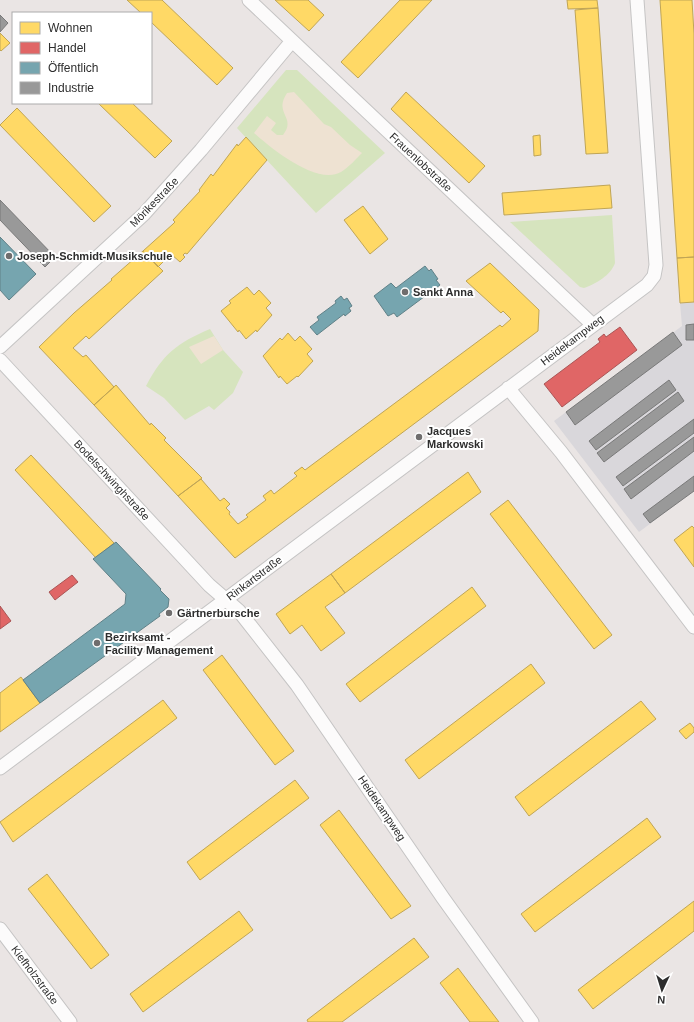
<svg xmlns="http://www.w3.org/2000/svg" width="694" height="1022" font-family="Arial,sans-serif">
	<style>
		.industrial { fill: #d9d7db }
		.green { fill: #d6e4be }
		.sand { fill: #eee2d2 }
		.homes { fill: #ffd966; stroke: #c0a555 }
		.shops { fill: #e06666; stroke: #a55 }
		.public { fill: #76a5af; stroke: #608188 }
		.industry { fill: #999; stroke: #797979 }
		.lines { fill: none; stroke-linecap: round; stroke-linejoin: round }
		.street-casing { stroke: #c5c4c4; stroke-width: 15 }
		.street { stroke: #fcfbfb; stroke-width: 13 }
		.poi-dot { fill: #6f6d6d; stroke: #fff; stroke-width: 1.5 }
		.labels { text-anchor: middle; stroke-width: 4; stroke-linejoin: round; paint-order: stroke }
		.street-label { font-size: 11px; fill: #2d2d2d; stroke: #fff }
		.poi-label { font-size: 11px; font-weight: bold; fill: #2d2d2d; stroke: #fff; text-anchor: start }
	</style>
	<rect width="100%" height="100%" fill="#eae5e4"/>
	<path class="industrial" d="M 694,302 L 694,491 L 639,532 L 554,421 L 682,326 L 680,303 Z"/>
	<path class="green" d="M 286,70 L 297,70 L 385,153 L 316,213 L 237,128 Z
		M 612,215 L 615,263 C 611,275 596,284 584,288 L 580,287 L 510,222 Z
		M 210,329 L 223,350 L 243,372 L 233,393 L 214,410 L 209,406 L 185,420 L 164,398 L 146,386 C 163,354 177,343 210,329 Z"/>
	<path class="sand" d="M 294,92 L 324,124 L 331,127 L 350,145 L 362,153 C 356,159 349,167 341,172 C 317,186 271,148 254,133 L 267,116 L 276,123 L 271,130 L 277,135 L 283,135 C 297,117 273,114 287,93 Z
		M 214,336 L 223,350 L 201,364 L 189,347 Z"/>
	<path class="homes" d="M 127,0 L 162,0 L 233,68 L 217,85 L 151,22 L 151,13 L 141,13 Z
		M 275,0 L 308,0 L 324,15 L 309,31 Z
		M 400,0 L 432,0 L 358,78 L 341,62 Z
		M 567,0 L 597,0 L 598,8 L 568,9 Z
		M 660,0 L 692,0 L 694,34 L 694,257 L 677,258 Z
		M 598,8 L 608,153 L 586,154 L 575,10 Z
		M 0,33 L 10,43 L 1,51 L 0,50 Z
		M 406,92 L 485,166 L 469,183 L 391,109 Z
		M 98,103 L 132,103 L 172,141 L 155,158 Z
		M 17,108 L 111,206 L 94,222 L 0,125 Z
		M 540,135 L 541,155 L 534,156 L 533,136 Z
		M 246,137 L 267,160 L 187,254 L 185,253 L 183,255 L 185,257 L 180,262 L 171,254 L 158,267 L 143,251 L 173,224 L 175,222 L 173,220 L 200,191 L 199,190 L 211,174 L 213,176 L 237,144 L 238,146 Z
		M 610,185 L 612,208 L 504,215 L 502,193 Z
		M 363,206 L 388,239 L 370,254 L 344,220 Z
		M 143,251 L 163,271 L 89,339 L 86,336 L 73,348 L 83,357 L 86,355 L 114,387 L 94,405 L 39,347 L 74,313 L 112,280 L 111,279 Z
		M 694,257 L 694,302 L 680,303 L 677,258 Z
		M 490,263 L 539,310 L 538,331 L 235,558 L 178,496 L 201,479 L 220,501 L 224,498 L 230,504 L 226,508 L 230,512 L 229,514 L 238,524 L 248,517 L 246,515 L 266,500 L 263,496 L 271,490 L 274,494 L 297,476 L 294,473 L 302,467 L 305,470 L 500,325 L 502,327 L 511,319 L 503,311 L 501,313 L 466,281 Z
		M 247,287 L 254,295 L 259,290 L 271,303 L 266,308 L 272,315 L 257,332 L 256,330 L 246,339 L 239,330 L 238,332 L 221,311 L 231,303 L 229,301 Z
		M 288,333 L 295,341 L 300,336 L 312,349 L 307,354 L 313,361 L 298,377 L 297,376 L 287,384 L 280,376 L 279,378 L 263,356 L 280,338 L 282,340 Z
		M 116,385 L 150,425 L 151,423 L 166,438 L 164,440 L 202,478 L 178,496 L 94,405 Z
		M 31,455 L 114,543 L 96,558 L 15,470 Z
		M 468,472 L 481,492 L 345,593 L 331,574 Z
		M 508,500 L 612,635 L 594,649 L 490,514 Z
		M 692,526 L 694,528 L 694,567 L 674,540 Z
		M 331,574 L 345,593 L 325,607 L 345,633 L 321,651 L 302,625 L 290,634 L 276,614 Z
		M 472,587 L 486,606 L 360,702 L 346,684 Z
		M 222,655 L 294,751 L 275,765 L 203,670 Z
		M 531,664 L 545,683 L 419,779 L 405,760 Z
		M 21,677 L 40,703 L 0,732 L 0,693 Z
		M 163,700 L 177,718 L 13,842 L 0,822 Z
		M 641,701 L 656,719 L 529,816 L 515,797 Z
		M 690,723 L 694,728 L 694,732 L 686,739 L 679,731 Z
		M 295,780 L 309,798 L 200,880 L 187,862 Z
		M 339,810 L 411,906 L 391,919 L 320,825 Z
		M 647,818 L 661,837 L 535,932 L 521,914 Z
		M 47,874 L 109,955 L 91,969 L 28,889 Z
		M 694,901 L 694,931 L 593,1009 L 578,990 Z
		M 239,911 L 253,930 L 143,1012 L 130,994 Z
		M 414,938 L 429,957 L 342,1022 L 308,1022 L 307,1020 Z
		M 458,968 L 499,1022 L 470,1022 L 440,983 Z"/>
	<path class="shops" d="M 620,327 L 637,350 L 562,407 L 544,384 L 600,342 L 598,339 L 604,334 L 606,337 Z
		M 72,575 L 78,582 L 55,600 L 49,592 Z
		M 0,606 L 11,621 L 0,629 Z"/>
	<path class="public" d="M 0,237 L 36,274 L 9,300 L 0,290 Z
		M 425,266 L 429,271 L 431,269 L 438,279 L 436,280 L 440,285 L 397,317 L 394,313 L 388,316 L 374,296 L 391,283 L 396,288 Z
		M 341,296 L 344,300 L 347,298 L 352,306 L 349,308 L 351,311 L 345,316 L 344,314 L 317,335 L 310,327 L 319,320 L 317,317 L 336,303 L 335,301 Z
		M 116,542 L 161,589 L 160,590 L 169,599 L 168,607 L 159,614 L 160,616 L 40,703 L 23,680 L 125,604 L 126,594 L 93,559 Z"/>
	<path class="industry" d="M 0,15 L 8,23 L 0,32 Z
		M 0,200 L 55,257 L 45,267 L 0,220 Z
		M 694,324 L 694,340 L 686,340 L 686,325 Z
		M 673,332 L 682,345 L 575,425 L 566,412 Z
		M 669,380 L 676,390 L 596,450 L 589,441 Z
		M 678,392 L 684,401 L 604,462 L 597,453 Z
		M 694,419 L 694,433 L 623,486 L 616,477 Z
		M 694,437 L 694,451 L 631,499 L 624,489 Z
		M 694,476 L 694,491 L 650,523 L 643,514 Z"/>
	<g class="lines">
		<defs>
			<path id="street" d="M 249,0 L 593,325
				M 0,347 L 144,214 L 201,150 L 292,41
				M 0,360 L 209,585 L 239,611 L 297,685 L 443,898 L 532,1022
				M 508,388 L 561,452 L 694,627
				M 0,768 L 647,285 L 654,276 L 656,265 L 637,0
				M 0,929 L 70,1022"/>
		</defs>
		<use href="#street" class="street-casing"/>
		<use href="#street" class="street"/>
	</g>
	<g class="poi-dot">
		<circle cx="9" cy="256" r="4"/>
		<circle cx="405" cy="292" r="4"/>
		<circle cx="419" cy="437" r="4"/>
		<circle cx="169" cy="613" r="4"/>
		<circle cx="97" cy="643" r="4"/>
	</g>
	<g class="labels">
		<g class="street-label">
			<text transform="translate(421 162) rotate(43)" y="4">Frauenlobstraße</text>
			<text transform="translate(154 202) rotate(-46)" y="4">Mörikestraße</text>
			<text transform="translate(572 340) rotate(-37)" y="4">Heidekampweg</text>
			<text transform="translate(112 480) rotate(47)" y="4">Bodelschwinghstraße</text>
			<text transform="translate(254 578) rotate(-37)" y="4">Rinkartstraße</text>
			<text transform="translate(382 808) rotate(56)" y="4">Heidekampweg</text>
			<text transform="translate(35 975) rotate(53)" y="4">Kiefholzstraße</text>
		</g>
		<g class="poi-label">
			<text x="17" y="260">Joseph-Schmidt-Musikschule</text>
			<text x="413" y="296">Sankt Anna</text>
			<text x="427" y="435">Jacques<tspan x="427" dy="13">Markowski</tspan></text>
			<text x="177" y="617">Gärtnerbursche</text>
			<text x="105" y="641">Bezirksamt -<tspan x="105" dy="13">Facility Management</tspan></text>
		</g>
	</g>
	<rect x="12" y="12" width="140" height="92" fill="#ffffff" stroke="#ababab"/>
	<rect x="20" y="22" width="20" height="12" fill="#ffd966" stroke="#ababab"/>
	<text x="48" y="32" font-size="12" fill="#2d2d2d">Wohnen</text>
	<rect x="20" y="42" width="20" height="12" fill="#e06666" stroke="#ababab"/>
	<text x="48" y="52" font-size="12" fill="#2d2d2d">Handel</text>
	<rect x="20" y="62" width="20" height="12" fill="#76a5af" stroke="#ababab"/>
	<text x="48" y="72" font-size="12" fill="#2d2d2d">Öffentlich</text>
	<rect x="20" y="82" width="20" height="12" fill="#999999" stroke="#ababab"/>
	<text x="48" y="92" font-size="12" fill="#2d2d2d">Industrie</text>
	<g transform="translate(662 990) rotate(184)" stroke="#ffffff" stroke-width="3" paint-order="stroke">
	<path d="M0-3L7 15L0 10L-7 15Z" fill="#2d2d2d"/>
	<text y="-6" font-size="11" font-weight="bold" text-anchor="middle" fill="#2d2d2d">N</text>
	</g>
</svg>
